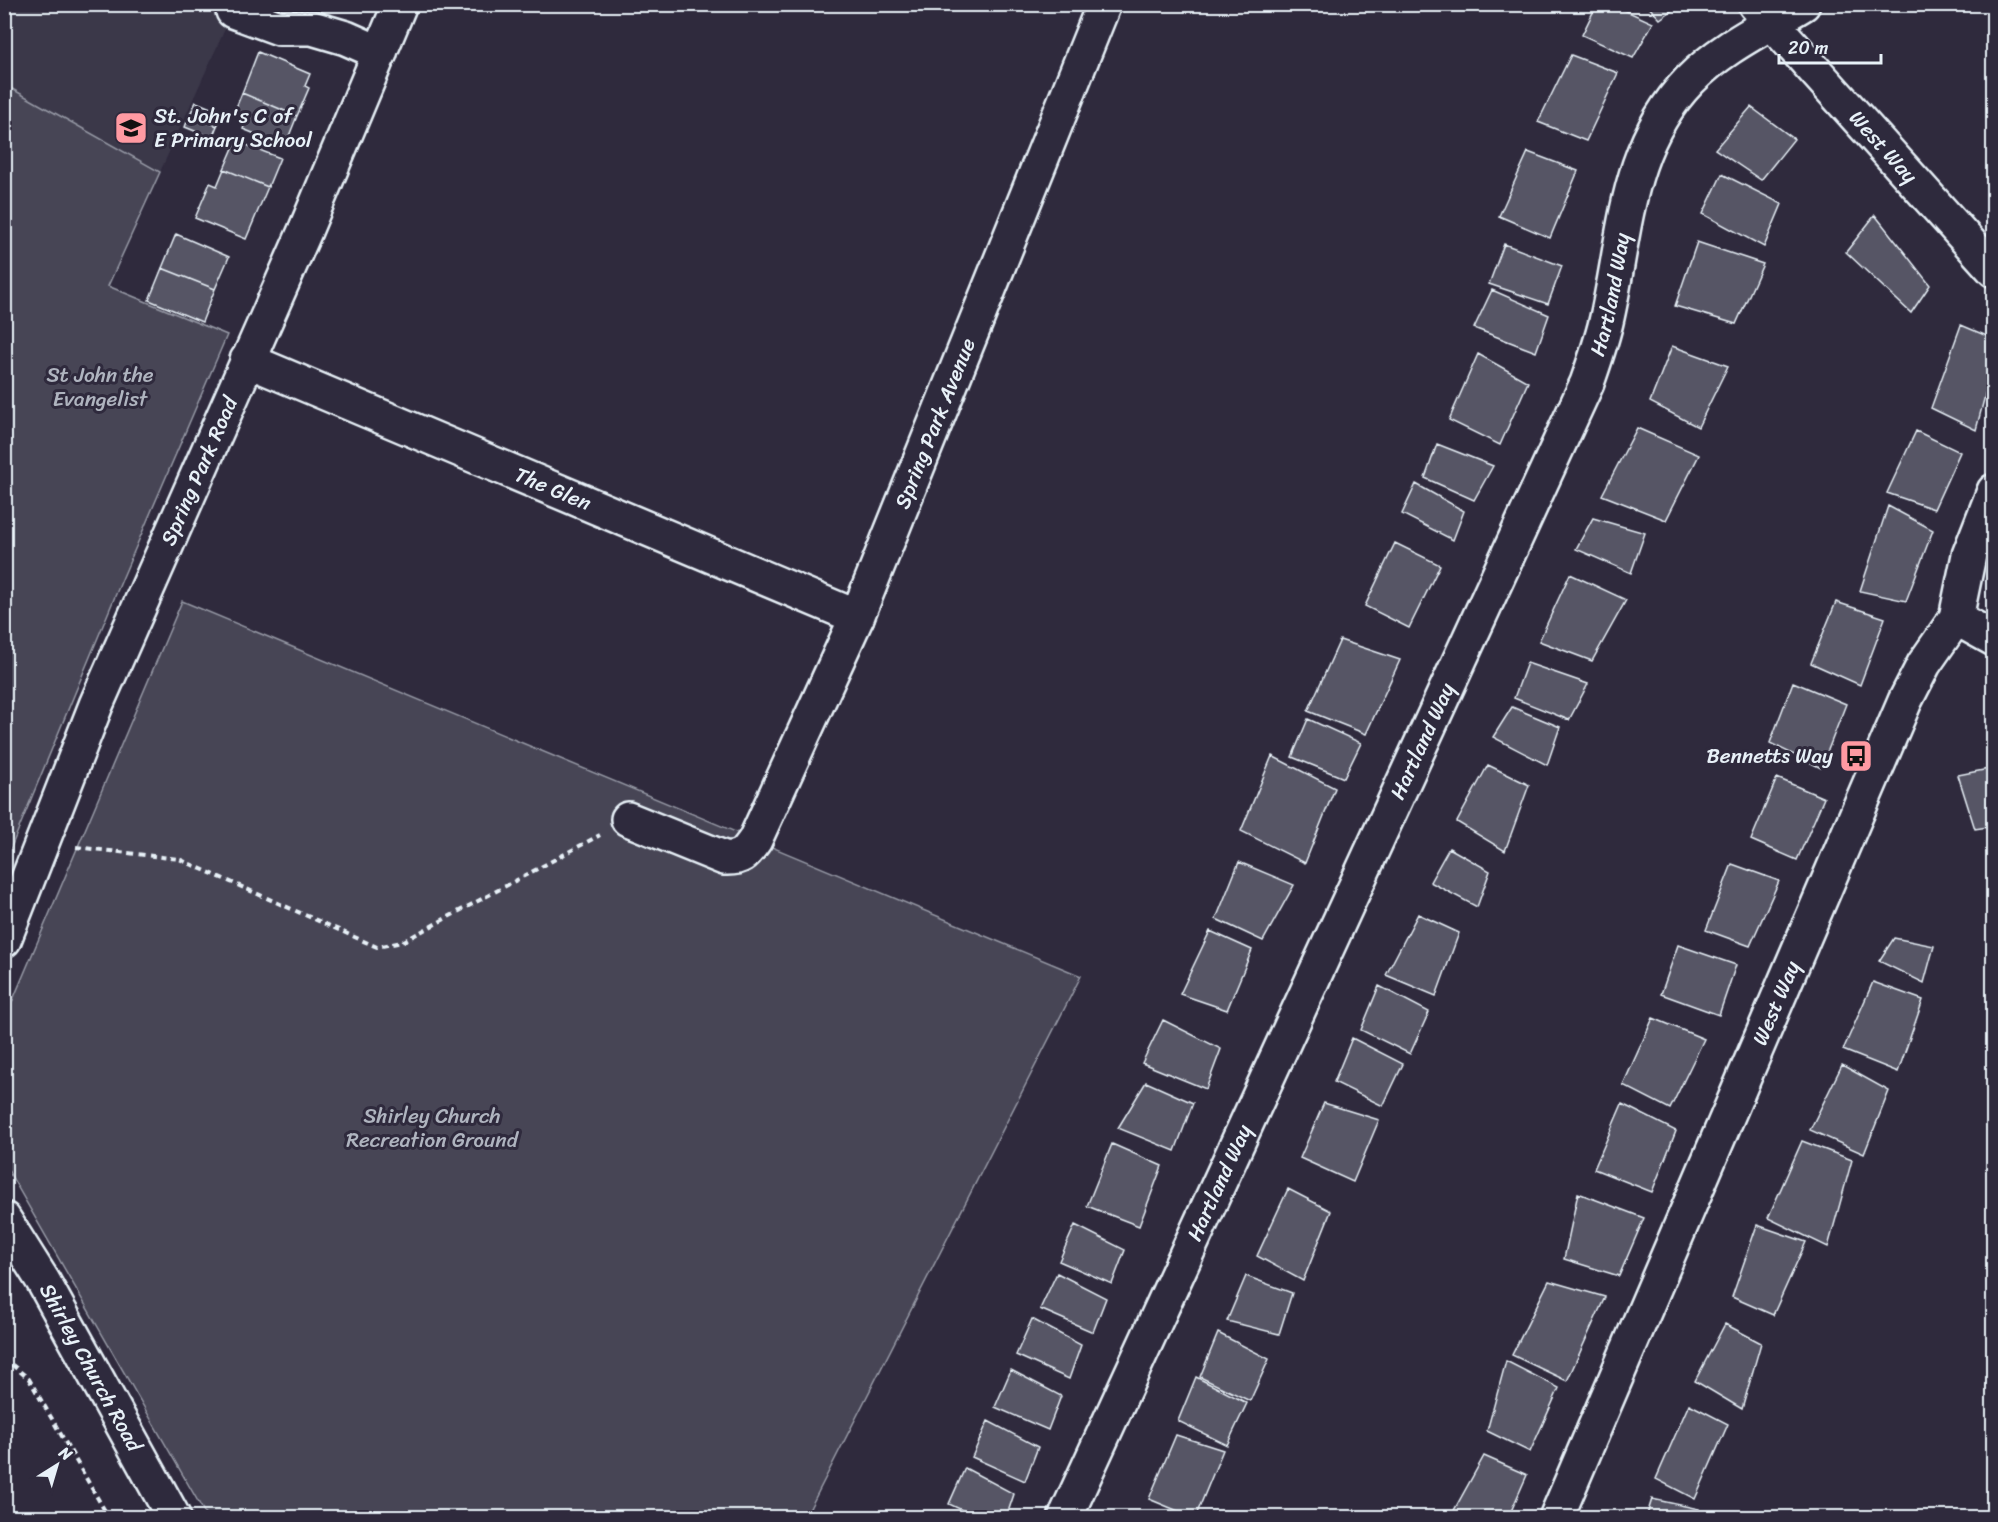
<svg xmlns="http://www.w3.org/2000/svg" width="1998" height="1522" font-family="Sriracha,sans-serif">
	<style>
		.built { fill: #3b3749 }
		.green { fill: #464455; stroke: #979aa6; stroke-width: 1.5 }
		.building { fill: #575565; stroke: #e8f1f8; stroke-width: 1.5 }
		.lines { fill: none; stroke-linecap: round; stroke-linejoin: round }
		.minor-casing { stroke: #e8f1f8; stroke-width: 38 }
		.path { stroke: #e8f1f8; stroke-width: 4; stroke-dasharray: 6 4.5; stroke-linecap: butt }
		.minor { stroke: #2f2a3d; stroke-width: 33 }
		.labels { text-anchor: middle; stroke-width: 6; stroke-linejoin: round; paint-order: stroke }
		.poi-label { font-size: 21px; fill: #e8f1f8; stroke: #2f2a3d; text-anchor: start }
		.street-label { font-size: 21px; fill: #e8f1f8; stroke: #2f2a3d }
		.park-label { font-size: 21px; fill: #afb4bf; stroke: #2f2a3d }
	</style>
	<rect width="100%" height="100%" fill="#2f2a3d"/>
	<filter id="ink" filterUnits="userSpaceOnUse"><feTurbulence type="fractalNoise" baseFrequency=".0167" numOctaves="2"/><feDisplacementMap in="SourceGraphic" scale="12" xChannelSelector="R" yChannelSelector="G"/><feConvolveMatrix kernelMatrix="1 2 1 2 8 2 1 2 1" color-interpolation-filters="sRGB"/></filter>
	<g filter="url(#ink)">
		<path class="built" d="M 5,5 L 236,5 L 160,172 L 5,85 Z"/>
		<path class="green" d="M 5,85 L 160,172 L 108,286 L 227,335 L 123,577 L 5,862 Z
			M 182,601 L 1081,976 L 805,1518 L 207,1517 L 5,1165 L 4,1021 Z"/>
		<path class="building" d="M 1597,4 L 1611,4 L 1653,23 L 1633,58 L 1582,35 Z
			M 1646,4 L 1681,4 L 1660,19 Z
			M 258,52 L 310,74 L 305,86 L 309,88 L 297,116 L 242,93 Z
			M 1571,55 L 1618,73 L 1586,141 L 1538,122 Z
			M 242,93 L 297,116 L 285,146 L 243,129 L 248,116 L 235,110 Z
			M 196,102 L 223,113 L 217,126 L 190,114 Z
			M 1751,107 L 1794,139 L 1761,180 L 1715,149 Z
			M 190,114 L 217,126 L 212,138 L 185,127 Z
			M 236,141 L 280,158 L 268,187 L 224,169 Z
			M 1528,152 L 1578,171 L 1550,238 L 1499,216 Z
			M 224,169 L 268,187 L 246,239 L 195,218 L 210,183 L 217,186 Z
			M 1722,174 L 1782,204 L 1764,247 L 1703,214 Z
			M 1875,215 L 1930,285 L 1911,313 L 1846,252 Z
			M 176,234 L 229,257 L 215,289 L 162,268 Z
			M 1697,242 L 1763,264 L 1736,324 L 1675,306 Z
			M 1504,244 L 1562,266 L 1548,304 L 1489,284 Z
			M 162,268 L 215,289 L 202,322 L 149,300 Z
			M 1492,290 L 1549,315 L 1536,352 L 1474,328 Z
			M 1961,325 L 1994,339 L 1994,361 L 1976,430 L 1931,408 Z
			M 1672,346 L 1728,366 L 1698,427 L 1650,402 Z
			M 1478,354 L 1528,382 L 1500,445 L 1449,420 Z
			M 1637,428 L 1699,455 L 1666,520 L 1602,495 Z
			M 1916,431 L 1960,452 L 1934,509 L 1887,493 Z
			M 1437,444 L 1493,466 L 1474,500 L 1425,478 Z
			M 1416,484 L 1464,511 L 1453,540 L 1402,514 Z
			M 1888,506 L 1933,530 L 1906,601 L 1860,591 Z
			M 1593,518 L 1645,533 L 1631,573 L 1576,549 Z
			M 1395,543 L 1440,565 L 1409,628 L 1365,606 Z
			M 1570,574 L 1626,600 L 1592,661 L 1539,641 Z
			M 1836,602 L 1885,618 L 1860,685 L 1811,663 Z
			M 1340,640 L 1400,660 L 1366,734 L 1308,711 Z
			M 1527,663 L 1588,684 L 1569,720 L 1514,698 Z
			M 1793,682 L 1846,704 L 1821,768 L 1770,743 Z
			M 1512,707 L 1560,727 L 1547,765 L 1493,737 Z
			M 1308,719 L 1361,743 L 1344,778 L 1292,757 Z
			M 1272,756 L 1335,788 L 1305,863 L 1241,831 Z
			M 1488,765 L 1529,785 L 1505,851 L 1457,822 Z
			M 1994,768 L 1994,826 L 1975,829 L 1958,775 Z
			M 1777,778 L 1824,798 L 1797,860 L 1751,840 Z
			M 1449,848 L 1490,871 L 1477,907 L 1430,882 Z
			M 1239,862 L 1294,885 L 1263,941 L 1216,919 Z
			M 1732,864 L 1779,881 L 1750,946 L 1706,930 Z
			M 1418,914 L 1459,933 L 1436,996 L 1386,975 Z
			M 1210,931 L 1252,950 L 1227,1010 L 1180,994 Z
			M 1894,938 L 1934,946 L 1924,983 L 1879,961 Z
			M 1678,945 L 1736,965 L 1719,1015 L 1661,994 Z
			M 1873,982 L 1923,1000 L 1898,1072 L 1843,1050 Z
			M 1379,986 L 1429,1012 L 1410,1054 L 1361,1030 Z
			M 1653,1018 L 1704,1039 L 1670,1109 L 1623,1085 Z
			M 1163,1020 L 1221,1049 L 1206,1089 L 1142,1063 Z
			M 1352,1038 L 1403,1064 L 1383,1106 L 1334,1082 Z
			M 1842,1065 L 1889,1091 L 1864,1154 L 1810,1130 Z
			M 1146,1082 L 1193,1103 L 1175,1151 L 1118,1128 Z
			M 1324,1103 L 1379,1120 L 1353,1182 L 1300,1158 Z
			M 1622,1104 L 1676,1131 L 1652,1192 L 1594,1169 Z
			M 1802,1141 L 1852,1160 L 1828,1247 L 1768,1218 Z
			M 1112,1144 L 1162,1166 L 1139,1226 L 1087,1206 Z
			M 1288,1189 L 1331,1211 L 1303,1281 L 1257,1256 Z
			M 1578,1193 L 1644,1218 L 1619,1276 L 1564,1259 Z
			M 1075,1225 L 1125,1250 L 1112,1284 L 1059,1261 Z
			M 1757,1225 L 1806,1242 L 1773,1315 L 1732,1297 Z
			M 1057,1273 L 1106,1298 L 1093,1332 L 1040,1309 Z
			M 1246,1276 L 1292,1293 L 1279,1334 L 1227,1321 Z
			M 1549,1281 L 1605,1297 L 1567,1381 L 1512,1355 Z
			M 1032,1319 L 1081,1345 L 1069,1379 L 1016,1355 Z
			M 1725,1324 L 1761,1343 L 1742,1409 L 1695,1381 Z
			M 1218,1333 L 1269,1359 L 1250,1401 L 1200,1377 Z
			M 1506,1361 L 1559,1388 L 1530,1452 L 1487,1431 Z
			M 1011,1370 L 1061,1396 L 1048,1430 L 995,1407 Z
			M 1196,1377 L 1247,1403 L 1227,1445 L 1178,1421 Z
			M 1689,1404 L 1728,1424 L 1695,1499 L 1656,1479 Z
			M 988,1421 L 1038,1447 L 1025,1481 L 972,1457 Z
			M 1176,1435 L 1223,1450 L 1195,1518 L 1149,1499 Z
			M 1484,1456 L 1527,1475 L 1508,1518 L 1459,1518 L 1452,1514 Z
			M 965,1468 L 1014,1494 L 1006,1518 L 979,1518 L 949,1504 Z
			M 1652,1499 L 1699,1509 L 1696,1518 L 1646,1518 Z"/>
		<g class="lines">
			<defs>
				<g id="minor">
					<path id="s1" d="M 1755,4 L 1994,270"/>
					<path d="M 233,11 L 279,28 L 312,28 L 346,38 L 380,53"/>
					<path id="s2" d="M 247,360 L 857,617"/>
					<path d="M 1956,618 L 1994,639"/>
					<path id="s3" d="M 628,819 L 724,858 C 742,859 745,854 755,840 L 857,617 L 1104,4"/>
					<path id="s4" d="M 4,940 L 96,705 L 305,231 L 400,4"/>
					<path id="s5" d="M 4,1219 L 43,1281 L 174,1518"/>
					<path id="s6" d="M 1065,1518 L 1587,383 C 1594,363 1601,343 1606,322 C 1626,237 1624,148 1690,80 C 1722,47 1764,28 1803,4"/>
					<path id="s7" d="M 1556,1518 L 1905,701 L 1924,664 L 1956,618 L 1969,555 L 1994,491"/>
				</g>
			</defs>
			<use href="#minor" class="minor-casing"/>
			<path class="path" d="M 76,847 L 179,859 L 377,947 L 402,942 L 600,835
				M 4,1358 L 29,1379 L 109,1518"/>
			<use href="#minor" class="minor"/>
		</g>
	</g>
	<defs>
		<symbol id="school-square" viewBox="-11 -11 22 22"><rect x="-9" y="-9" width="18" height="18" rx="4" fill="#ff9aa2" stroke="#2f2a3d"/><path d="M0-5L7-2L0 1L-7-2ZM-4 1L0 2.5L4 1V4Q0 6-4 4Z" fill="#111"/></symbol>
		<symbol id="bus-square" viewBox="-11 -11 22 22"><rect x="-9" y="-9" width="18" height="18" rx="4" fill="#ff9aa2" stroke="#2f2a3d"/><path d="M-5-6H5V4H4V6H2V4H-2V6H-4V4H-5ZM-3.5-4V0h7V-4ZM-3.5 1.2v1.5H-2V1.2ZM2 1.2v1.5H3.5V1.2Z" fill="#111"/></symbol>
	</defs>
	<g fill-rule="evenodd">
		<use href="#school-square" x="112" y="109" width="38" height="38"/>
		<use href="#bus-square" x="1837" y="737" width="38" height="38"/>
	</g>
	<g class="labels">
		<g class="poi-label">
			<text x="154" y="123">St. John's C of<tspan x="154" dy="24">E Primary School</tspan></text>
			<text x="1833" y="763" text-anchor="end">Bennetts Way</text>
		</g>
		<g class="street-label">
			<text dy="7" stroke="none"><textPath href="#s1" startOffset="192">West Way</textPath></text>
			<text dy="7" stroke="none"><textPath href="#s6" startOffset="1341">Hartland Way</textPath></text>
			<text dy="7" stroke="none"><textPath href="#s3" startOffset="596">Spring Park Avenue</textPath></text>
			<text dy="7" stroke="none"><textPath href="#s4" startOffset="508">Spring Park Road</textPath></text>
			<text dy="7" stroke="none"><textPath href="#s2" startOffset="332">The Glen</textPath></text>
			<text dy="7" stroke="none"><textPath href="#s6" startOffset="855">Hartland Way</textPath></text>
			<text dy="7" stroke="none"><textPath href="#s7" startOffset="560">West Way</textPath></text>
			<text dy="7" stroke="none"><textPath href="#s6" startOffset="369">Hartland Way</textPath></text>
			<text dy="7" stroke="none"><textPath href="#s5" startOffset="172">Shirley Church Road</textPath></text>
		</g>
		<g class="park-label">
			<text x="100" y="382">St John the<tspan x="100" dy="24">Evangelist</tspan></text>
			<text x="432" y="1123">Shirley Church<tspan x="432" dy="24">Recreation Ground</tspan></text>
		</g>
	</g>
	<rect width="1998" height="1522" fill="none" stroke="#2f2a3d" stroke-width="24"/>
	<rect x="12" y="12" width="1974" height="1498" fill="none" stroke="#e8f1f8" stroke-width="2" filter="url(#ink)"/>
	<g transform="translate(57 1465) rotate(37)" stroke="#2f2a3d" stroke-width="4.5" paint-order="stroke">
	<path d="M0-4.5L10 22L0 15L-10 22Z" fill="#e8f1f8"/>
	<text y="-9" font-size="16" font-weight="bold" text-anchor="middle" fill="#e8f1f8">N</text>
	</g>
	<path d="M1779 54v9h102v-9" fill="none" stroke="#e8f1f8" stroke-width="3"/>
	<text x="1788" y="54" font-size="18" fill="#e8f1f8" stroke="#2f2a3d" stroke-width="4.5" paint-order="stroke">20 m</text>
</svg>
